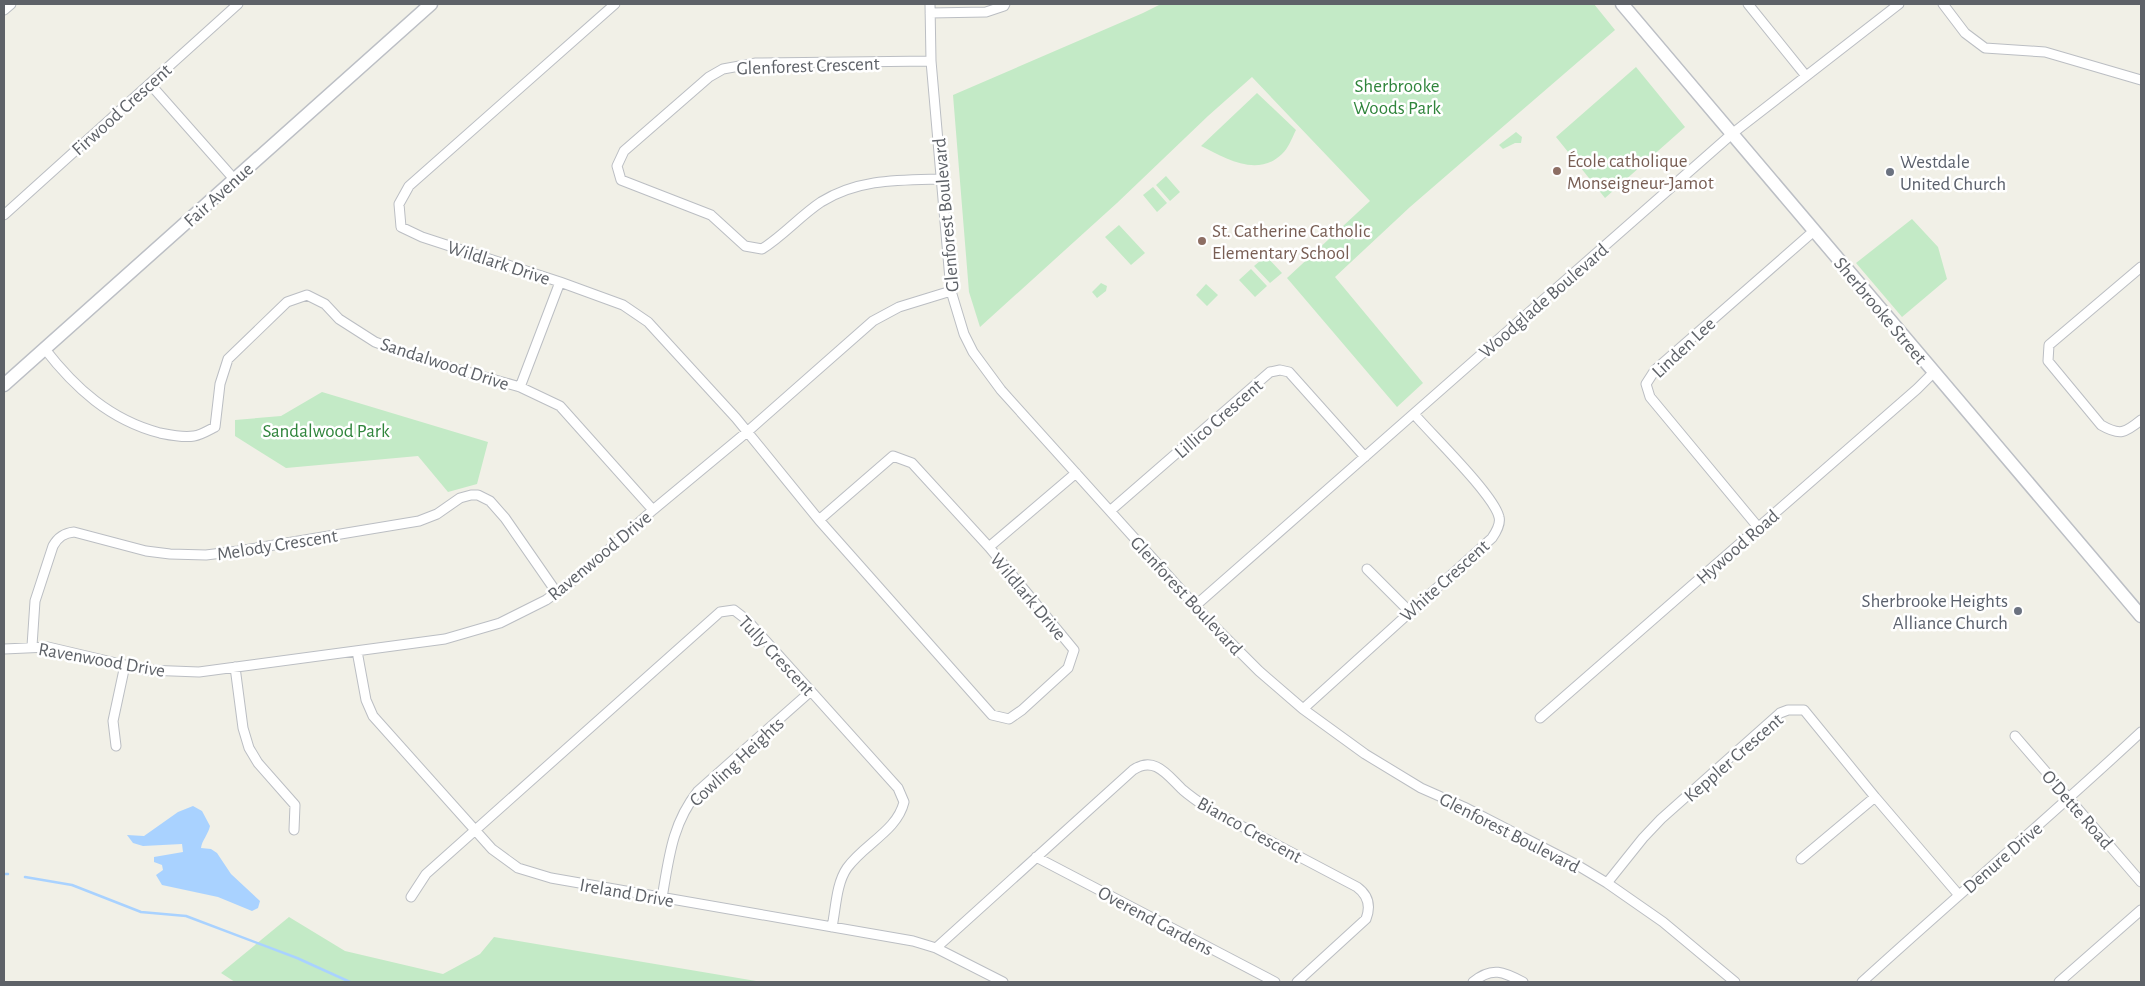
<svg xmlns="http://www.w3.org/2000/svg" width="2145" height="986" font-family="'Alegreya Sans',sans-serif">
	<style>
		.green { fill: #c3eac6 }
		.water { fill: #a9d2ff }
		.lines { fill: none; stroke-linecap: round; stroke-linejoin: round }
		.stream { stroke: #a9d2ff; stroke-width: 2.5 }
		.street-casing { stroke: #bbbec3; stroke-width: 11 }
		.secondary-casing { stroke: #bcbfc5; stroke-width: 15 }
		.street { stroke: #fff; stroke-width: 9 }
		.secondary { stroke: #fff; stroke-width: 12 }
		.education-dot { fill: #8d6e63; stroke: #fff; stroke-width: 2 }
		.worship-dot { fill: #6b7280; stroke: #fff; stroke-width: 2 }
		.labels { text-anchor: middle; stroke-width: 5; stroke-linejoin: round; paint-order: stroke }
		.street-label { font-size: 19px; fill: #5e6268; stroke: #fff }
		.park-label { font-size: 19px; fill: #30853c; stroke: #fff }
		.education-label { font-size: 19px; fill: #785e54; stroke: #fff; text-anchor: start }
		.worship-label { font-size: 19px; fill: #5b616d; stroke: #fff; text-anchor: start }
	</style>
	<rect width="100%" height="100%" fill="#f1f0e7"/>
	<path class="green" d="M 1161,4 L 1594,4 L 1615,30 L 1410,207 L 1335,277 L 1423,383 L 1397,407 L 1287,278 L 1370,201 L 1252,77 L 1208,116 L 1117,203 L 980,327 L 969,292 L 953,95 L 1143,13 Z
		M 1636,67 L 1685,127 L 1605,198 L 1556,137 Z
		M 1257,93 L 1296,130 C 1292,138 1288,149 1282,154 C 1257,178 1225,158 1201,146 Z
		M 1516,132 L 1522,137 L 1521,143 L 1515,143 L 1503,149 L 1499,145 Z
		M 1166,176 L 1180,192 L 1170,201 L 1156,185 Z
		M 1153,187 L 1167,203 L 1157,212 L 1143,195 Z
		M 1912,219 L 1938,247 L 1947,279 L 1902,317 L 1856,263 Z
		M 1119,225 L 1145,253 L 1131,265 L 1105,237 Z
		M 1266,256 L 1282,273 L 1270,283 L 1254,266 Z
		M 1251,269 L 1267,286 L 1255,297 L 1239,280 Z
		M 1101,283 L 1107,286 L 1106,291 L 1097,298 L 1092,292 Z
		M 1206,284 L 1218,295 L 1207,306 L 1196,295 Z
		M 322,392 L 488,442 L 477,484 L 448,492 L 418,456 L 286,468 L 235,436 L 235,420 L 281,416 Z
		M 289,917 L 345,951 L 443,974 L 480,954 L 494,937 L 762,982 L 235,982 L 221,973 Z"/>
	<path class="water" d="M 193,806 L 202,811 L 210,826 C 208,835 202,840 201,848 L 211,849 L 217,853 L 231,874 L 260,901 L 258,908 L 252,911 L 218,897 L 162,885 L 156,875 L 163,870 L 162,865 L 154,862 L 154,857 L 183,852 L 182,844 L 143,846 L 133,843 L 127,835 L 144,836 L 178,812 Z"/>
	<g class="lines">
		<path class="stream" d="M 4,874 L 8,874
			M 25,877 L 72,885 L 141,912 L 186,916 L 297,958 L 350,982"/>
		<defs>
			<path id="street" d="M 615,4 L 409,186 L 399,204 L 401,227 L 422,237 L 560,282 L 623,305 L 648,322 L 736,418 L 819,520 L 992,715 L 1009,719 L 1022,710 L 1068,668 L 1074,650 L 989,547 L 912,463 L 893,456 L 819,520
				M 930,4 L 931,61 L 951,291 L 964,334 L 973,352 L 1001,390 L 1209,621 L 1259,671 L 1303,709 L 1365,754 L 1421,788 L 1464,807 L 1577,865 L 1607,883 L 1663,922 L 1735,982
				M 1748,4 L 1806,76
				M 1943,4 L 1965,33 L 1985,48 L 2045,52 L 2141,80
				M 4,10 L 11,4
				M 930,13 L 986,12 L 1004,6 L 1005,4
				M 931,61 L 756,63 L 723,69 L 709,77 L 624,151 L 617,166 L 621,180 L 711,215 L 745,246 L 762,249 C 783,236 800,216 821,202 C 858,179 898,180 940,179
				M 150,84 L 234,179
				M 4,215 L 238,4
				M 2141,267 L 2049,345 L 2048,361 L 2101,425 C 2120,436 2125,433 2141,420
				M 44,348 C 75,388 110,420 160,433 C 170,435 183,438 194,436 C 201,435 209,430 215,427 L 220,384 L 228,359 L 287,302 L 307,295 L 325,304 L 339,319 L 375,342 L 418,358 L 520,387 L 560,406 L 653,510
				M 520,387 L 560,282
				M 1110,511 L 1270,372 L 1280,370 L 1289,372 L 1365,457
				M 1758,527 L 1650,397 L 1646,384 L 1655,370 L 1815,230
				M 989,547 L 1076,473
				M 1367,569 L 1409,611
				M 1195,606 L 1733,133 L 1899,4
				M 32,646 L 35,601 L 53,546 C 58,537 64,533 74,532 L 146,551 L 170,554 L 206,555 L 238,551 L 419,521 L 437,514 L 460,498 L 471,495 L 478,495 L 490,501 L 505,518 L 557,593
				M 4,649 L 48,647 L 146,670 L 199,672 L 445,639 L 500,623 L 546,600 L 579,576 L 653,510 L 747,432 L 873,321 L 899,307 L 951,291
				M 357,651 L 366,700 L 373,716 L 492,849 L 518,868 L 551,878 L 913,941 L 936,948 L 1003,982
				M 235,667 L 243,728 L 249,748 L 258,763 L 295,805 L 294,830
				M 1303,709 L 1492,538 C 1496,532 1501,524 1499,517 C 1494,495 1431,434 1414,414
				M 1540,718 L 1917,389 L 1933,373
				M 2015,736 L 2141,882
				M 116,746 L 113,721 L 125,665
				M 1036,857 L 1275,982
				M 1801,859 L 1875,797
				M 1607,883 L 1643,838 L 1661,819 L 1780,713 L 1788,710 L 1804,710 L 1875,797 L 1958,894
				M 411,897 L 426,874 L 720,612 L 734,610 L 747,620 L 898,788 L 904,802 C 897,831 864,844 847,868 C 836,884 836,908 832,927
				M 662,898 C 669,857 672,824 698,791 L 811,691
				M 936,948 L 1133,770 C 1155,755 1168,776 1183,790 C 1191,797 1200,803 1209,809 L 1357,887 C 1368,895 1371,906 1366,919 L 1297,982
				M 1473,982 C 1492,966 1504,972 1523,982
				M 1862,982 C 1954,898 2050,817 2141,732
				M 2059,982 L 2141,910"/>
			<path id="secondary" d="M 1622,4 L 2141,616
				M 4,385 L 431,4"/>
		</defs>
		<use href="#street" class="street-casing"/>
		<use href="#secondary" class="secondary-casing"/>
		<use href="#street" class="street"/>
		<use href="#secondary" class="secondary"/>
	</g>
	<g class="education-dot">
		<circle cx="1557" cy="171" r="5"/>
		<circle cx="1202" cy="241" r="5"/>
	</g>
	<g class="worship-dot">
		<circle cx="1890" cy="172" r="5"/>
		<circle cx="2018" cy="611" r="5"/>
	</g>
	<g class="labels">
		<g class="street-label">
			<text transform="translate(808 65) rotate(-2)" y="7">Glenforest Crescent</text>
			<text transform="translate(121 109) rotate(-42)" y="7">Firwood Crescent</text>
			<text transform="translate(218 194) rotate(-42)" y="7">Fair Avenue</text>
			<text transform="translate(945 215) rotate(-95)" y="7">Glenforest Boulevard</text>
			<text transform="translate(499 262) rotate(18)" y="7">Wildlark Drive</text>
			<text transform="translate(1543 300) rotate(-41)" y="7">Woodglade Boulevard</text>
			<text transform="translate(1881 310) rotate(50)" y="7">Sherbrooke Street</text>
			<text transform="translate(1683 347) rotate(-43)" y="7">Linden Lee</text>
			<text transform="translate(445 363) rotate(18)" y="7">Sandalwood Drive</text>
			<text transform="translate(1218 418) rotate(-41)" y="7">Lillico Crescent</text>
			<text transform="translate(277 544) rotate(-9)" y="7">Melody Crescent</text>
			<text transform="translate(1737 546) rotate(-41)" y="7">Hywood Road</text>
			<text transform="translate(599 555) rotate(-40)" y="7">Ravenwood Drive</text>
			<text transform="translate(1444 580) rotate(-42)" y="7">White Crescent</text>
			<text transform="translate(1187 595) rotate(47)" y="7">Glenforest Boulevard</text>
			<text transform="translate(1029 596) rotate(50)" y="7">Wildlark Drive</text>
			<text transform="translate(777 655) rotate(47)" y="7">Tully Crescent</text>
			<text transform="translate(102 659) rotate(10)" y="7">Ravenwood Drive</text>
			<text transform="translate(1733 757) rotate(-41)" y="7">Keppler Crescent</text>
			<text transform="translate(736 761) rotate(-43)" y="7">Cowling Heights</text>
			<text transform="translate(2078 809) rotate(49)" y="7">O'Dette Road</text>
			<text transform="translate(1250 829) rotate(29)" y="7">Bianco Crescent</text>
			<text transform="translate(1510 832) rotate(27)" y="7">Glenforest Boulevard</text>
			<text transform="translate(2002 857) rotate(-41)" y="7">Denure Drive</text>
			<text transform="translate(627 892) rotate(10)" y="7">Ireland Drive</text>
			<text transform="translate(1156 920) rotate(28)" y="7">Overend Gardens</text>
		</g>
		<g class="park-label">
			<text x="1397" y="92">Sherbrooke<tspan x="1397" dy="22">Woods Park</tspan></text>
			<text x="326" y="437">Sandalwood Park</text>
		</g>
		<g class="education-label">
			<text x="1567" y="167">École catholique<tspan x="1567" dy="22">Monseigneur-Jamot</tspan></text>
			<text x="1212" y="237">St. Catherine Catholic<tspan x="1212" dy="22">Elementary School</tspan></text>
		</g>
		<g class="worship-label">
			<text x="1900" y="168">Westdale<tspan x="1900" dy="22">United Church</tspan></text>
			<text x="2008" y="607" text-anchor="end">Sherbrooke Heights<tspan x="2008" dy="22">Alliance Church</tspan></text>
		</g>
	</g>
	<rect width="2145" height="986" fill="none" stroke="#5e6268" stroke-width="10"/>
</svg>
